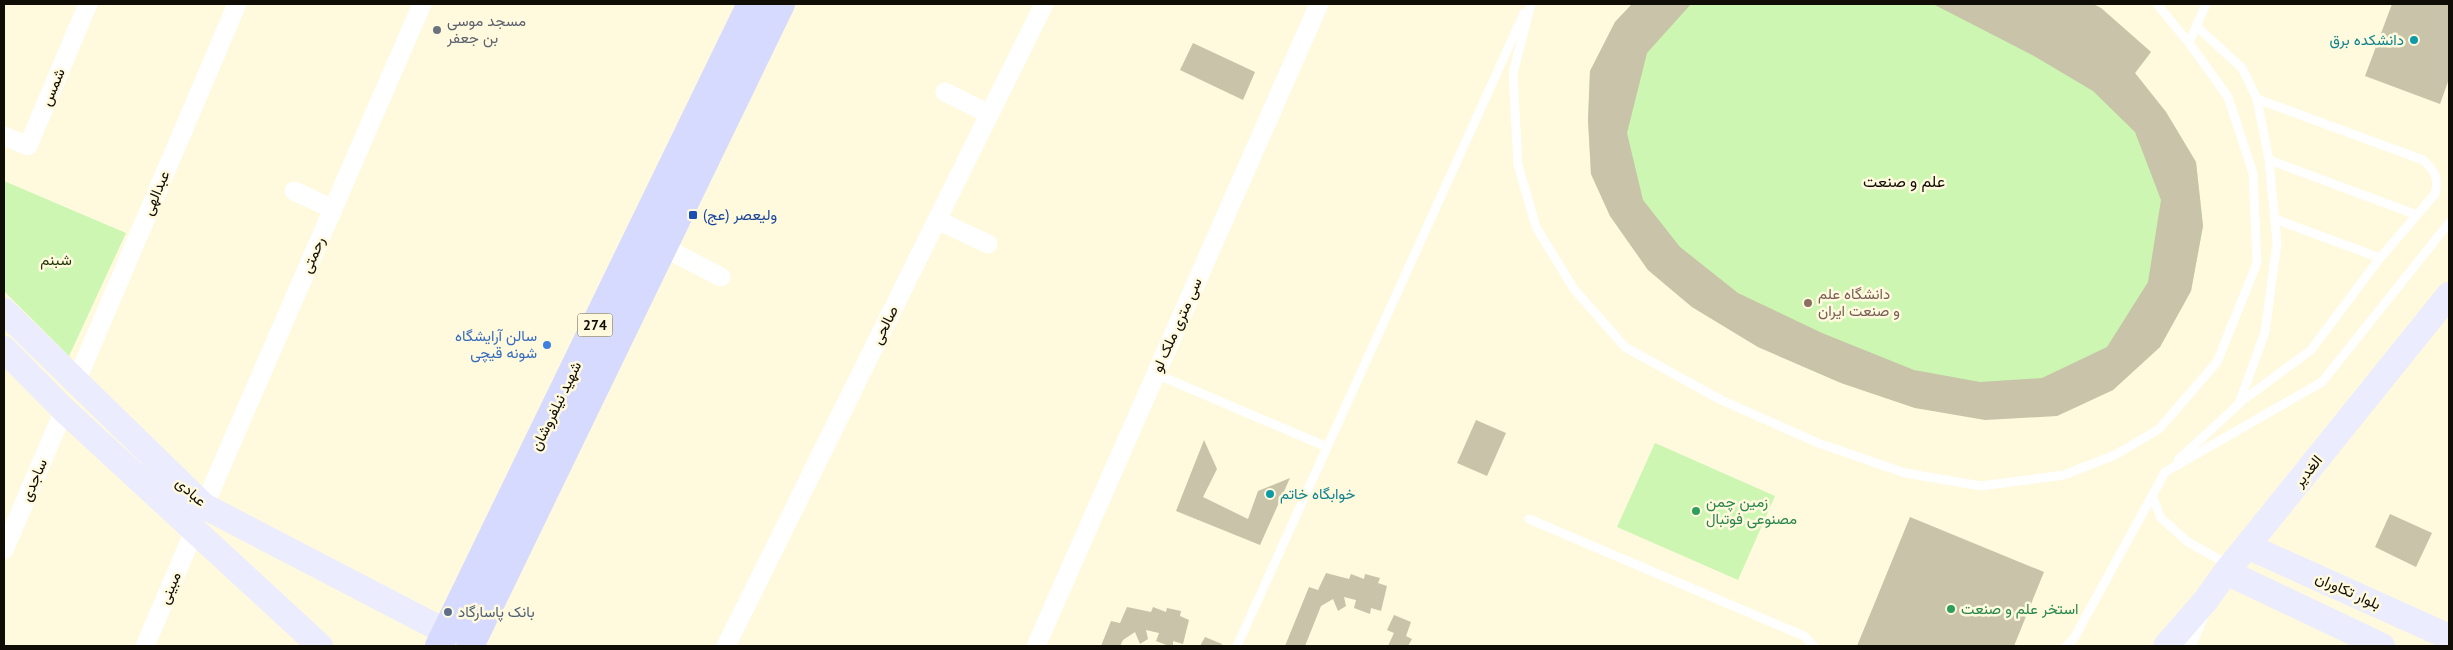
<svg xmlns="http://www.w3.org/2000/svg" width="2453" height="650" font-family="'PT Sans',Vazirmatn,sans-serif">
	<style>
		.green { fill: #ccf6b2 }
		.building { fill: #c8c3a9 }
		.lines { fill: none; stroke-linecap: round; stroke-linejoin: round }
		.service { stroke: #fff; stroke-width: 9 }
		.minor { stroke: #fff; stroke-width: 19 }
		.secondary { stroke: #ebecfe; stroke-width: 26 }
		.primary { stroke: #d6dafe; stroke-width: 28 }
		.worship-dot { fill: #6b7280; stroke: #fff9de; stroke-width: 2 }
		.culture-dot { fill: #0f9aa8; stroke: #fff9de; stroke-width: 2 }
		.transit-dot { fill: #1a4fb4; stroke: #fff9de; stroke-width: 2 }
		.education-dot { fill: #8d6e63; stroke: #fff9de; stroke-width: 2 }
		.shop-dot { fill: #3f7fe0; stroke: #fff9de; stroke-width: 2 }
		.leisure-dot { fill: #2e9e5b; stroke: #fff9de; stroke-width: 2 }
		.service-dot { fill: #5c6f8a; stroke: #fff9de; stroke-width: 2 }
		.labels { text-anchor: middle; stroke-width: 5; stroke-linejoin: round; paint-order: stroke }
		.shield { fill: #fff9de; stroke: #575446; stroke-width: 1 }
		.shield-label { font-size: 14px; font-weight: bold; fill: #0f0d05 }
		.worship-label { font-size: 15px; fill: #5b616d; stroke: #fff9de; text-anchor: start }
		.culture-label { font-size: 15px; fill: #0d838f; stroke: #fff9de; text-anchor: end }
		.street-label { font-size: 15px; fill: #0f0d05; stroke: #fff9de }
		.transit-label { font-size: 15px; fill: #164399; stroke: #fff9de; text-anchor: start }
		.park-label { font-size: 15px; fill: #1d3704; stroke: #fff9de }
		.education-label { font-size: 15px; fill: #785e54; stroke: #fff9de; text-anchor: start }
		.shop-label { font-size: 15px; fill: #366cbe; stroke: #fff9de; text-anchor: end }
		.leisure-label { font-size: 15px; fill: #27864d; stroke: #fff9de; text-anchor: start }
		.service-label { font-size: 15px; fill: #4e5e75; stroke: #fff9de; text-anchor: start }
		.neighbourhood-label { font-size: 16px; fill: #0f0d05; stroke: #fff9de }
	</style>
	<rect width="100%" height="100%" fill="#fff9de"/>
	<path class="green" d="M 1632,4 L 2093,4 L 2101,8 L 2151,52 L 2135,73 L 2166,112 L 2196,162 L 2203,226 L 2191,291 L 2160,347 L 2113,390 L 2057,416 L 1915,408 L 1841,383 L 1758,347 L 1692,307 L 1648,270 L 1610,216 L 1591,174 L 1588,120 L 1590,71 L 1615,22 Z
		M 4,181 L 126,233 L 69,356 L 4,291 Z
		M 1655,443 L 1775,496 L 1738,580 L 1617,527 Z"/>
	<path class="building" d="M 1632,4 L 1691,4 L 1647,53 L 1627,133 L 1643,200 L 1680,247 L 1738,293 L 1822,333 L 1914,370 L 1980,382 L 2042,378 L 2107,347 L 2148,282 L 2161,200 L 2135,132 L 2093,91 L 2034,56 L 1933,4 L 2093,4 L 2101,8 L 2151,52 L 2135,73 L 2166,112 L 2196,162 L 2203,226 L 2191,291 L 2160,347 L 2113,390 L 2057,416 L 1985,420 L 1915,408 L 1841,383 L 1758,347 L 1692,307 L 1648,270 L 1610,216 L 1591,174 L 1588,120 L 1590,71 L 1615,22 Z
		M 2392,4 L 2449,4 L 2449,79 L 2440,104 L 2365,76 Z
		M 1193,43 L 1255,72 L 1243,100 L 1180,70 Z
		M 1476,420 L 1506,433 L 1487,476 L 1457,463 Z
		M 1204,440 L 1217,469 L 1203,497 L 1248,519 L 1258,491 L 1290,478 L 1260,545 L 1176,511 Z
		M 2390,514 L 2432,533 L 2416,567 L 2375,547 Z
		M 1910,517 L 2044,572 L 2014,646 L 1857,646 Z
		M 1326,573 L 1349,579 L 1351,574 L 1364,579 L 1365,574 L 1380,578 L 1378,583 L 1387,586 L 1381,611 L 1371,608 L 1370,614 L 1354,608 L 1356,600 L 1344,597 L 1346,606 L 1338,611 L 1333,599 L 1321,606 L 1305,646 L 1285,646 L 1309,587 L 1318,590 Z
		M 1127,607 L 1151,612 L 1153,607 L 1166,612 L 1167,608 L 1181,611 L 1180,616 L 1189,620 L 1183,644 L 1173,641 L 1173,646 L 1169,646 L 1156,641 L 1159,633 L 1146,630 L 1148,639 L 1140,644 L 1135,632 L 1123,640 L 1120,646 L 1101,646 L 1111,621 L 1120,623 Z
		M 1394,615 L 1411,622 L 1406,636 L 1412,639 L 1408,646 L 1388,646 L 1394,633 L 1387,630 Z
		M 1205,637 L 1222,644 L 1221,646 L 1200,646 Z"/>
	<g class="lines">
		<path class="service" d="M 1531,4 L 1513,73 L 1518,165 L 1536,227 L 1574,289 L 1625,347 L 1721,400 L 1818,443 L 1905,473 L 1981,486 L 2064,475 L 2115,455 L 2159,429 L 2217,362 L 2257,263 L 2253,173 L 2228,97 L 2189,43 L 2157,4
			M 2189,43 L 2206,4
			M 2269,160 L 2417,215
			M 2275,219 L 2380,258
			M 1156,374 L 1327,447
			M 2239,403 L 2311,350 L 2380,258 L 2435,194 C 2439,178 2435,171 2423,160 L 2257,99
			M 2178,460 L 2239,404 L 2265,332 L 2277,243 L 2269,160 L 2257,99 L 2242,68 L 2196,26
			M 1529,519 L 1804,636 L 1814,646
			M 2229,565 L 2188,542 L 2161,518 L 2152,496 L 2165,472 L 2322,382 L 2449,223
			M 1237,646 L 1524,13
			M 2066,646 L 2073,640 L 2152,496"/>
		<path class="minor" d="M 945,92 L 989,114
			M 4,136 L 28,146 L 88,4
			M 294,191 L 333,209
			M 937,220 L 988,244
			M 663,247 L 721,277
			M 76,382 L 237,4
			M 204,506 L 422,4
			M 4,550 L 64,410
			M 145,646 L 195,529
			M 726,646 L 1044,4
			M 1036,646 L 1319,4
			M 2186,646 L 2198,618"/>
		<path class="secondary" d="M 4,311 L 204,506 L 446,632
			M 4,349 L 64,410 L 320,646
			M 2247,546 L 2449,637
			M 2226,572 L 2382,646
			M 2166,646 L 2206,600 L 2226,572 L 2449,295"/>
		<path class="primary" d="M 439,646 L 751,4
			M 470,646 L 781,4"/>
	</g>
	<circle class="worship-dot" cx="437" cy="30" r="5"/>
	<g class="culture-dot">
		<circle cx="2414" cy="40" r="5"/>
		<circle cx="1270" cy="494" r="5"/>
	</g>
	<rect class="transit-dot" x="688" y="210" width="10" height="10" rx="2.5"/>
	<circle class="education-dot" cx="1808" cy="303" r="5"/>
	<circle class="shop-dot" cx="547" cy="345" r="5"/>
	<g class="leisure-dot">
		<circle cx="1696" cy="511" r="5"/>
		<circle cx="1951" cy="609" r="5"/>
	</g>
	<circle class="service-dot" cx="448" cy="612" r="5"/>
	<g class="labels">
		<rect class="shield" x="577.5" y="313.5" width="35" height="23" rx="4"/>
		<g class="shield-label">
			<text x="595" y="330">274</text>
		</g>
		<g class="worship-label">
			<text x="447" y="26">مسجد موسی<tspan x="447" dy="17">بن جعفر</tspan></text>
		</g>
		<g class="culture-label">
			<text x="2404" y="45">دانشکده برق</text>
			<text x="1280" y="499" text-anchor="start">خوابگاه خاتم</text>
		</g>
		<g class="street-label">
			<text transform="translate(53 87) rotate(-67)" y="5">شمس</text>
			<text transform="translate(156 193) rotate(-67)" y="5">عبدالهی</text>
			<text transform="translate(313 255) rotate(-67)" y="5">رحمتی</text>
			<text transform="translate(885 325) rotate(-64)" y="5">صالحی</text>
			<text transform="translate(1177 325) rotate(-66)" y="5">سی متری ملک لو</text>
			<text transform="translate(556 406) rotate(-64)" y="5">شهید نیلفروشان</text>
			<text transform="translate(2308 471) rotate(-51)" y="5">الغدیر</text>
			<text transform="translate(34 480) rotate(-67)" y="5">ساجدی</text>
			<text transform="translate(191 492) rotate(42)" y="5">عبادی</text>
			<text transform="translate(170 588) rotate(-67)" y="5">مبینی</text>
			<text transform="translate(2348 591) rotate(24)" y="5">بلوار تکاوران</text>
		</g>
		<g class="transit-label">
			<text x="703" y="220">ولیعصر (عج)</text>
		</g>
		<g class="park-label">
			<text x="56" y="265">شبنم</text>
		</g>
		<g class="education-label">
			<text x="1818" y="299">دانشگاه علم<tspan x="1818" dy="17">و صنعت ایران</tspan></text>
		</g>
		<g class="shop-label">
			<text x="537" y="341">سالن آرایشگاه<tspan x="537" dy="17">شونه قیچی</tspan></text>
		</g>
		<g class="leisure-label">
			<text x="1706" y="507">زمین چمن<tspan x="1706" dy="17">مصنوعی فوتبال</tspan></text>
			<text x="1961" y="614">استخر علم و صنعت</text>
		</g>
		<g class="service-label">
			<text x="458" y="617">بانک پاسارگاد</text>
		</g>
		<g class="neighbourhood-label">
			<text x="1904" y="187">علم و صنعت</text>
		</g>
	</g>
	<rect width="2453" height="650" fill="none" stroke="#0f0d05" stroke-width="10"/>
</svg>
